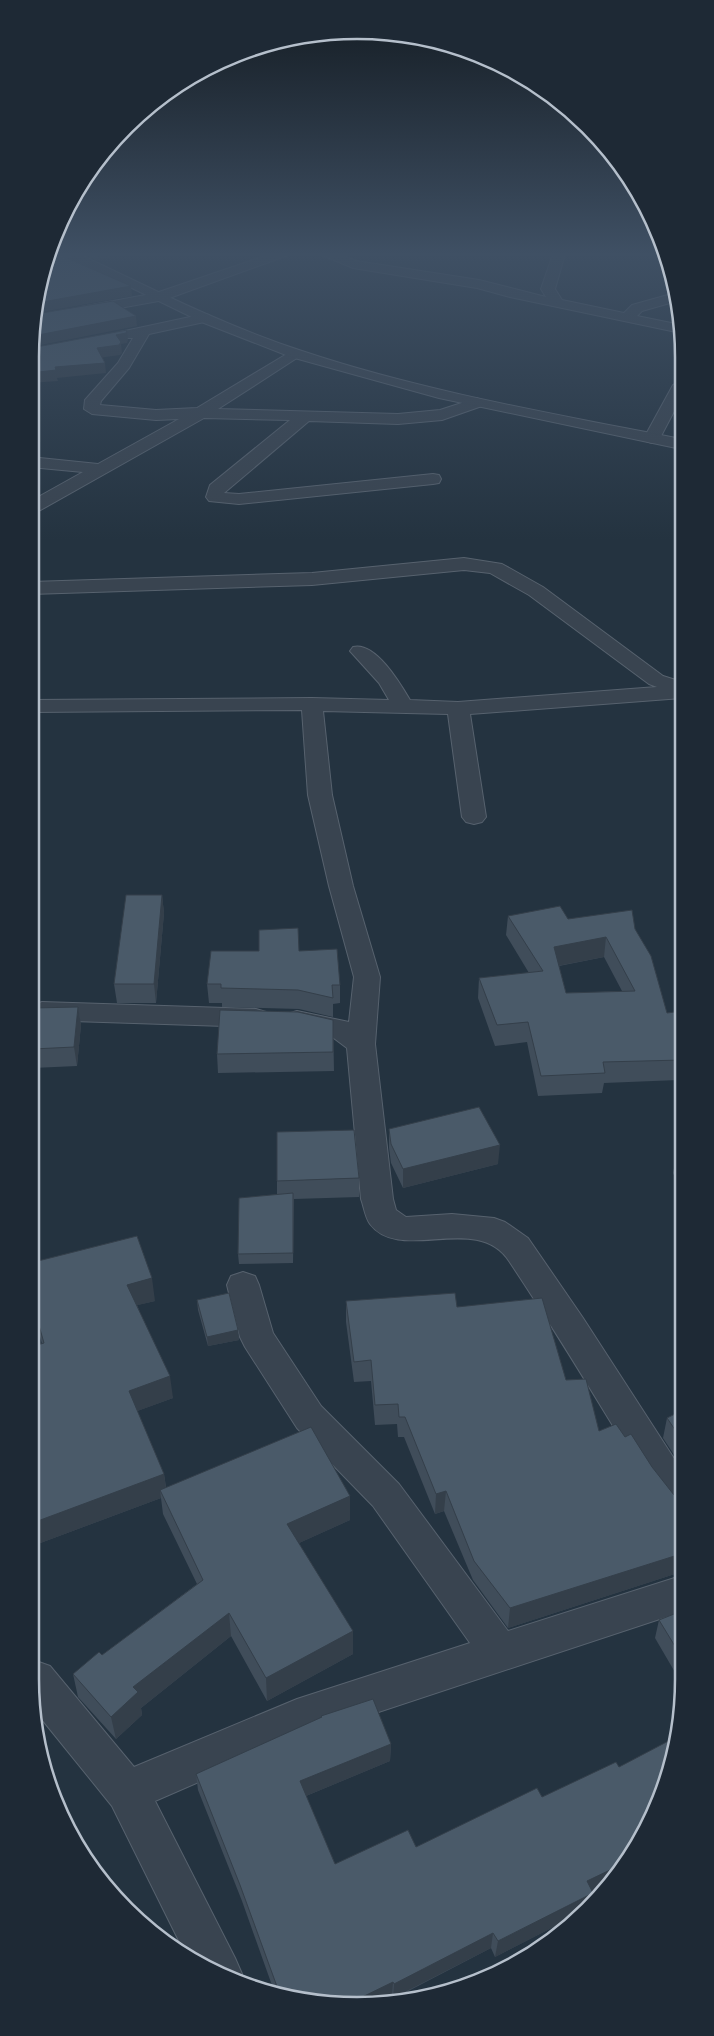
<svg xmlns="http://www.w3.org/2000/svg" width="714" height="2036" font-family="Manrope,sans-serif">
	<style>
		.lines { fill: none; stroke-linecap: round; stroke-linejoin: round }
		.minor-casing { stroke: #57626e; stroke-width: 2 }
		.tertiary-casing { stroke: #57626e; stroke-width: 2 }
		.minor { fill: #394450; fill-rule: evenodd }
		.tertiary { fill: #394450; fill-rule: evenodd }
		.wall { fill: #404d5a; fill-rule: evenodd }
		.shaded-wall { fill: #343f4a }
		.building { fill: #4a5a69; stroke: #343f4a; fill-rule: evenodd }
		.rim { fill: none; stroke: #b5bfcb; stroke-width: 2.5 }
	</style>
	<rect width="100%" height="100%" fill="#243340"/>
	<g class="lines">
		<defs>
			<path id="minor" d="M 271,254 L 291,254 L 164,300 L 81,315 L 74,311 L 81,307 L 156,293 Z
				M 320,254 L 339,254 L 356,261 L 479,280 L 546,297 L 541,289 L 553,254 L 565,254 L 555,289 L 562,300 L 624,313 L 632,305 L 675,293 L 677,301 L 642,311 L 637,316 L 681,325 L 681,333 L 510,297 L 477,288 L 353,268 Z
				M 204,314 L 209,315 L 211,318 L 209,321 L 149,334 L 129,368 L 101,401 L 100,405 L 156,410 L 197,408 L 295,349 L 302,353 L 300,356 L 218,409 L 398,414 L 440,410 L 477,398 L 485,403 L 482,406 L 442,420 L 398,424 L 309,421 L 224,493 L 239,494 L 433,474 L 439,475 L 441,479 L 439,483 L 433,484 L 239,504 L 209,501 L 206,497 L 210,485 L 290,420 L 204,418 L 37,512 L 31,513 L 31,501 L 83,472 L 30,467 L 30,457 L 98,464 L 179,419 L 156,420 L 92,414 L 84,409 L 85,400 L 118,363 L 133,338 L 120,338 L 118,335 L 120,332 Z
				M 681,380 L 681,398 L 660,438 L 652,443 L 646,441 L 644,438 L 673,385 Z
				M 464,558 L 502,564 L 543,587 L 663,676 L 682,682 L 682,698 L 470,714 L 486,817 L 482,822 L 474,824 L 466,822 L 462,817 L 448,714 L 323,711 L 332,795 L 353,886 L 380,977 L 375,1044 L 393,1199 L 396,1210 L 406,1217 L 452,1214 L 494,1218 L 505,1222 L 528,1238 L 583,1318 L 684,1474 L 684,1518 C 679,1517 673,1515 670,1512 C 644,1489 628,1450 610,1421 C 577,1367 544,1313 509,1261 C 477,1212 400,1264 370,1224 C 365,1217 364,1207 361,1199 L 347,1048 L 331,1036 L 287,1026 L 283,1020 L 287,1014 L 297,1011 L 349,1022 L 354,977 L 329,886 L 308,795 L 302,710 L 32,712 L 32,700 L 312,698 L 389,700 L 379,683 L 350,651 L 353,647 C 375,641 400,683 410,700 L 458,702 L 657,687 L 649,684 L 529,595 L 490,573 L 464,570 L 312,585 L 31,594 L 31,582 L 312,573 Z
				M 42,1002 L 256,1009 L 266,1012 L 270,1018 L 266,1024 L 256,1027 L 42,1020 L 33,1017 L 33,1005 Z
				M 243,1272 L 255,1276 L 259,1285 L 273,1333 L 321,1406 L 399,1484 L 508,1631 L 684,1575 L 684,1611 L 300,1738 L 155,1801 L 235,1958 L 242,1974 L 239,1980 L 212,1972 L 183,1949 L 112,1806 L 36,1712 L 36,1661 L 50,1666 L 134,1767 L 297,1699 L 470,1643 L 373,1506 L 297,1428 L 245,1347 L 240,1337 L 227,1285 L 231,1276 Z"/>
			<path id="tertiary" d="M 62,254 L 79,254 C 152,289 225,326 302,351 C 425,392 554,414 681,439 L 681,449 L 439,398 L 291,357 L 204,323 Z"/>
		</defs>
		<use href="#minor" class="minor-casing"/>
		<use href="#tertiary" class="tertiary-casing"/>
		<use href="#minor" class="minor"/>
		<use href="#tertiary" class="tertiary"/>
	</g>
	<path class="wall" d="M 84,254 L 120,254 L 97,260 Z
		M 30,393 L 34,400 L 35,411 L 30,411 Z
		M 162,895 L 164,913 L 156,1003 L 117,1003 L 114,984 Z
		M 508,916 L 568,919 L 635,929 L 667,1013 L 683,1011 L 683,1091 L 678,1080 L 604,1083 L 602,1093 L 538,1096 L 527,1042 L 495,1046 L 478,998 L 479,978 L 529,973 L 506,935 ZM 604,957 L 622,991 L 566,993 L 559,966 Z
		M 299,951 L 340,985 L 340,1003 L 333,1004 L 333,1017 L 299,1009 L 222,1007 L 222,1003 L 209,1003 L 207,984 Z
		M 78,1007 L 81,1025 L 77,1066 L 33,1068 L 33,1008 Z
		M 333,1020 L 334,1071 L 218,1073 L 217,1054 Z
		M 389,1129 L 498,1164 L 403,1188 L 391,1163 L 389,1148 Z
		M 683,1152 L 683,1197 L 673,1173 L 677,1153 Z
		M 359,1178 L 359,1197 L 294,1199 L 293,1263 L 239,1264 L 238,1254 L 277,1195 L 277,1181 Z
		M 34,1262 L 155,1301 L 137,1305 L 173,1398 L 137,1411 L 164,1474 L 166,1487 L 350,1520 L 299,1543 L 353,1654 L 267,1701 L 231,1636 L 141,1708 L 142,1715 L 116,1739 L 78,1697 L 73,1674 L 102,1655 L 197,1584 L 163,1514 L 161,1498 L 35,1545 L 34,1346 L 42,1344 L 34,1314 Z
		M 197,1300 L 238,1330 L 239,1340 L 208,1346 L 198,1310 Z
		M 346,1301 L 457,1307 L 566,1380 L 599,1431 L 625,1437 L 652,1467 L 674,1495 L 684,1498 L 684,1571 L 508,1628 L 473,1580 L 444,1511 L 435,1514 L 404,1437 L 398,1437 L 397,1424 L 375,1425 L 371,1381 L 354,1382 L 346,1322 Z
		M 683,1410 L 684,1470 L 663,1438 L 667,1418 Z
		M 684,1610 L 684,1679 L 683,1686 L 655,1638 L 659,1620 Z
		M 321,1716 L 391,1744 L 390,1761 L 306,1796 L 335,1864 L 416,1847 L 542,1797 L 602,1888 L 593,1892 L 593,1897 L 571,1918 L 495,1957 L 491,1948 L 395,1998 L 393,1998 L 392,1996 L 315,2003 L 274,1991 L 242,1901 L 198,1790 L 196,1774 L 321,1718 Z"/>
	<path class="shaded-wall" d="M 96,254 L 120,254 L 97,260 Z
		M 79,255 L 80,265 L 67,258 Z
		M 131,286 L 132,296 L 36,313 L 37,303 Z
		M 136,316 L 137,326 L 31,347 L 33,336 Z
		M 127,330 L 128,340 L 127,343 L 121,344 L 122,353 L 120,355 L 98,358 L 97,348 L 116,335 Z
		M 105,363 L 106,373 L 57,378 L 58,381 L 30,383 L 30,373 L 55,367 Z
		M 162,895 L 164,913 L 156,1003 L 154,984 Z
		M 606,937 L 604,957 L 552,967 L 554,947 Z
		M 78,1007 L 81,1025 L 77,1066 L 74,1047 Z
		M 500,1145 L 498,1164 L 403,1188 L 403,1169 Z
		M 152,1278 L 155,1301 L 130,1307 L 127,1285 Z
		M 238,1330 L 239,1340 L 208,1346 L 207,1337 Z
		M 170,1376 L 173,1398 L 132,1413 L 129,1391 Z
		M 164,1474 L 167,1495 L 160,1490 L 161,1498 L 35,1545 L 35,1522 Z
		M 446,1491 L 444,1511 L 435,1514 L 436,1494 Z
		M 350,1496 L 350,1520 L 288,1548 L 287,1524 Z
		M 684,1553 L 684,1571 L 508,1628 L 510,1608 Z
		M 229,1613 L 231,1636 L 141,1708 L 142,1715 L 116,1739 L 111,1717 L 133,1687 Z
		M 353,1631 L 353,1654 L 267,1701 L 266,1678 Z
		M 391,1744 L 390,1761 L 301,1798 L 300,1781 Z
		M 629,1861 L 602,1888 L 583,1897 L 587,1881 Z
		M 593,1893 L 593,1897 L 571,1918 L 495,1957 L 498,1941 Z
		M 493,1933 L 491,1948 L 393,1998 L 394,1984 Z
		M 393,1982 L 392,1996 L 388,1998 L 354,2001 Z"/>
	<path class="building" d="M 48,254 L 77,254 L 79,255 L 67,258 L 131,286 L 37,303 L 41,273 Z
		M 113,301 L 136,316 L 33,336 L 36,314 Z
		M 127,330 L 126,333 L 116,335 L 121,342 L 119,345 L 97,348 L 105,363 L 55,367 L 56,370 L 30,373 L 30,357 L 31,348 Z
		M 30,393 L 34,400 L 30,400 Z
		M 126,895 L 162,895 L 154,984 L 114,984 Z
		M 560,906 L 568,919 L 632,910 L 635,929 L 651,956 L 667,1013 L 683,1011 L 683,1062 L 682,1060 L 603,1062 L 605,1073 L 541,1076 L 528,1022 L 497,1025 L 479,978 L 543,971 L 508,916 ZM 606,937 L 635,991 L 566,993 L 554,947 Z
		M 298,928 L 299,951 L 337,949 L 340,985 L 332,985 L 333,998 L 298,990 L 221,988 L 221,984 L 207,984 L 211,951 L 259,951 L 259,930 Z
		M 78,1007 L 74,1047 L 33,1049 L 33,1008 Z
		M 220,1010 L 298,1012 L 333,1020 L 333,1052 L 217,1054 Z
		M 479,1107 L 500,1145 L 403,1169 L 391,1144 L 389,1129 Z
		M 354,1130 L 359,1178 L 277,1181 L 277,1132 Z
		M 683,1152 L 683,1167 L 677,1153 Z
		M 293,1193 L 293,1253 L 238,1254 L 239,1198 Z
		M 137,1236 L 152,1278 L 127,1285 L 170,1376 L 129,1391 L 164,1474 L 35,1522 L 34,1346 L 44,1343 L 34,1308 L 34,1262 Z
		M 229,1293 L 238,1330 L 207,1337 L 197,1300 Z
		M 455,1293 L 457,1307 L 542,1298 L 566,1380 L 586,1379 L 599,1431 L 616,1424 L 625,1437 L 631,1434 L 652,1467 L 674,1495 L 684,1498 L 684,1553 L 510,1608 L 474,1561 L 446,1491 L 436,1494 L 405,1417 L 399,1417 L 398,1404 L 375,1405 L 371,1360 L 354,1362 L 346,1301 Z
		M 683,1410 L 684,1443 L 667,1418 Z
		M 311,1427 L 350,1496 L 287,1524 L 353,1631 L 266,1678 L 229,1613 L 133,1687 L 138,1692 L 111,1717 L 73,1674 L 99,1652 L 102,1655 L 203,1580 L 160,1490 Z
		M 684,1610 L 684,1661 L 659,1620 Z
		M 373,1699 L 391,1744 L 300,1781 L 335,1864 L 408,1830 L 416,1847 L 537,1788 L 542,1797 L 616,1762 L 619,1767 L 676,1737 L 673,1763 L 629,1861 L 587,1881 L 593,1893 L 498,1941 L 493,1933 L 394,1984 L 393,1982 L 354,2001 L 315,2003 L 279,1992 L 240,1885 L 196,1774 L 322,1717 L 321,1716 Z"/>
	<linearGradient id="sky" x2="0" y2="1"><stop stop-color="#141c23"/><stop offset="0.47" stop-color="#3f5064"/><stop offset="1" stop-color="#3f5064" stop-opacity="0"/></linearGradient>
	<rect width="714" height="540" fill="url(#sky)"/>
	<path d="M0 0H714V2036H0ZM357 39H357A318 318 0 0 1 675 357V1679A318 318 0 0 1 357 1997H357A318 318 0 0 1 39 1679V357A318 318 0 0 1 357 39Z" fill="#1e2935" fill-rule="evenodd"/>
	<path class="rim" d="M357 39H357A318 318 0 0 1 675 357V1679A318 318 0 0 1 357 1997H357A318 318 0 0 1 39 1679V357A318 318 0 0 1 357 39Z"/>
</svg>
